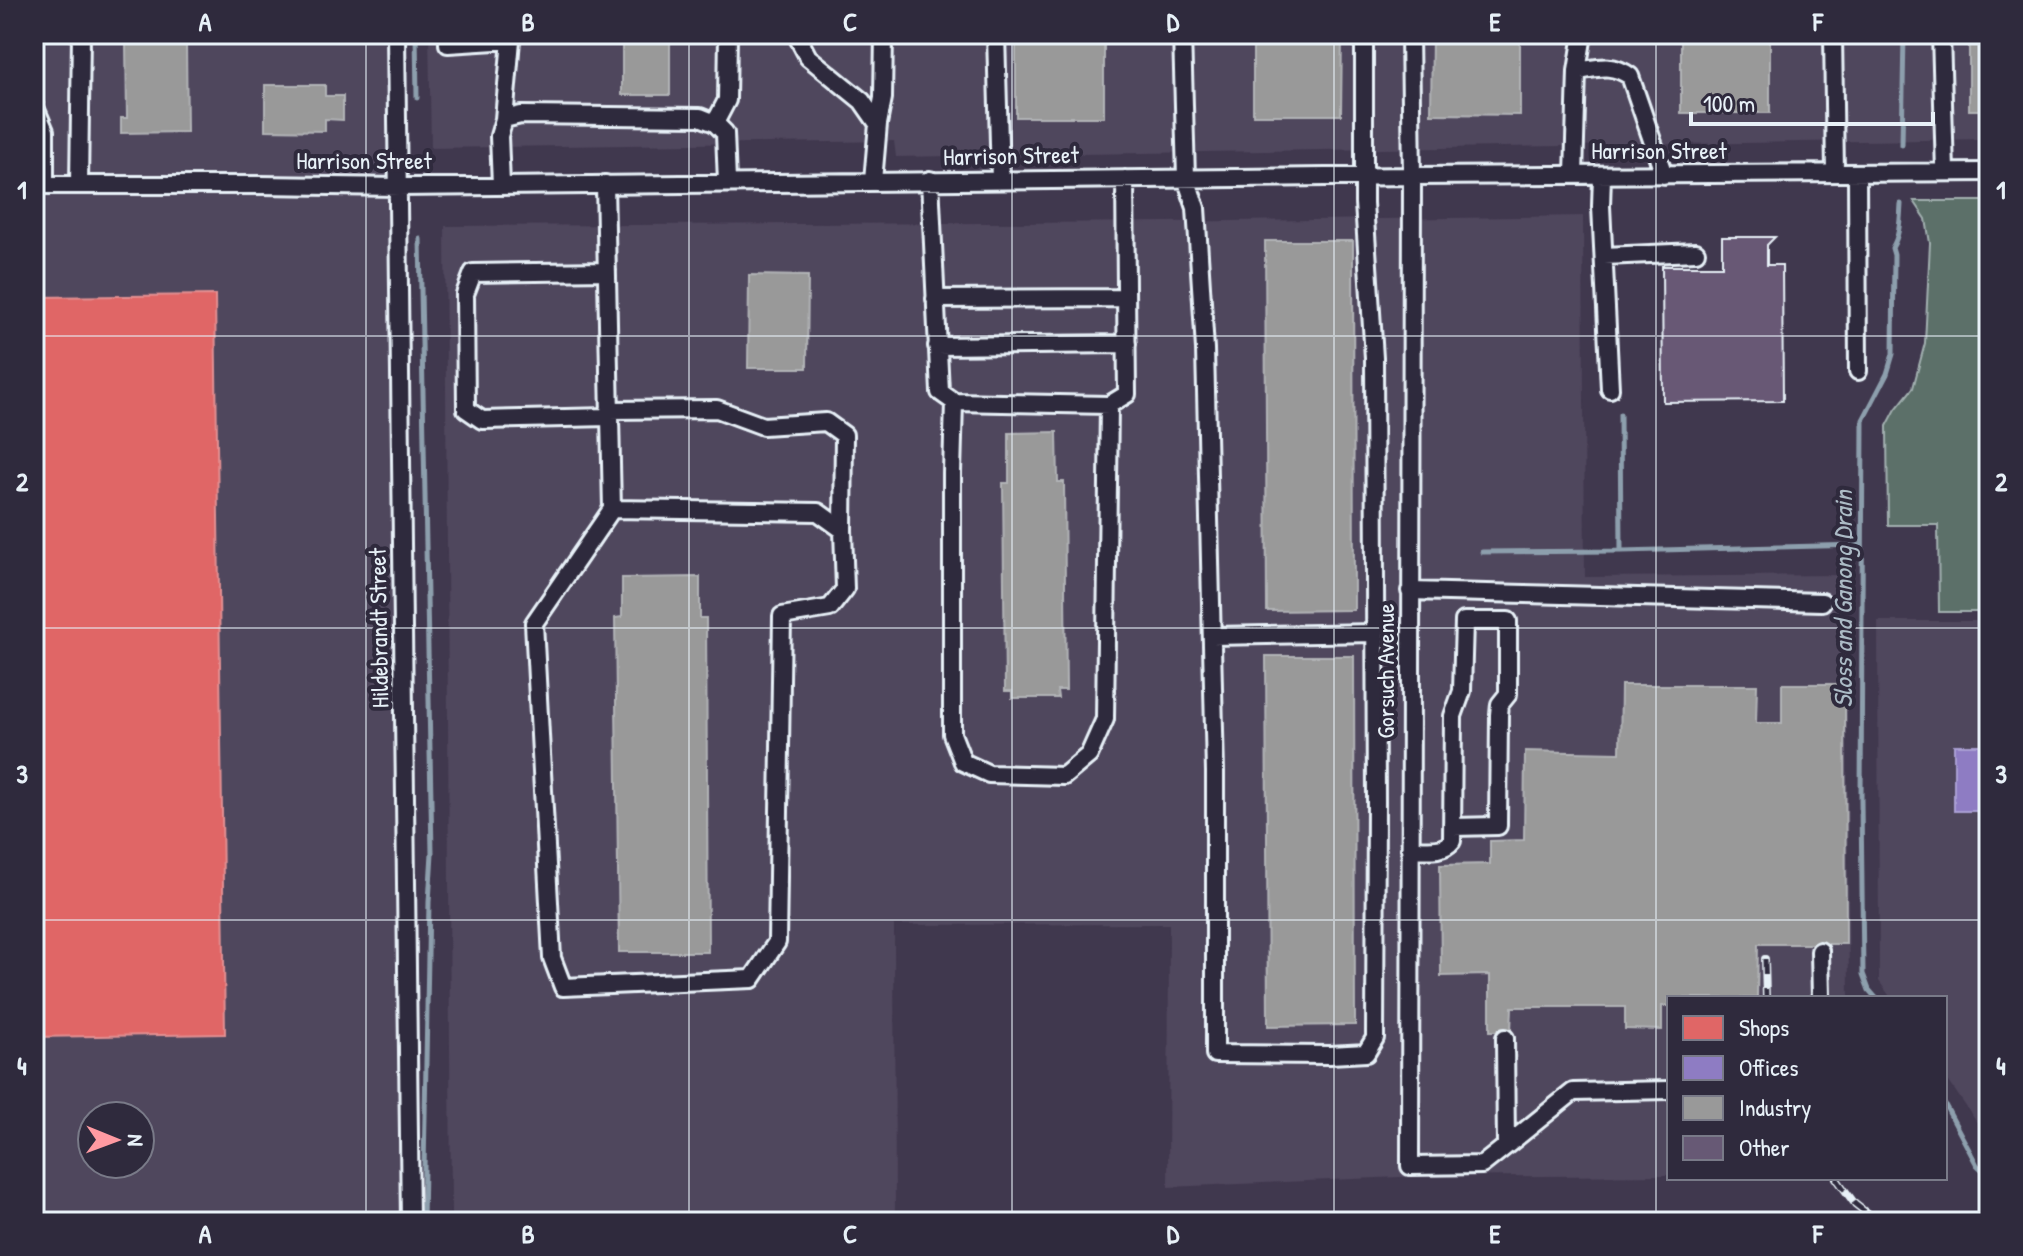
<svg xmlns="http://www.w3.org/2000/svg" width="2023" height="1256" font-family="'Patrick Hand',sans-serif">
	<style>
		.built { fill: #4f465d; fill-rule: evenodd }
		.green { fill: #5b7069; stroke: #a2b0b0; stroke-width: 2 }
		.shops { fill: #e06666; stroke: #e29092; stroke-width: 2 }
		.offices { fill: #8e7cc3; stroke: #a99fd3; stroke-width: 2 }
		.industry { fill: #999; stroke: #b1b3b6; stroke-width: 2 }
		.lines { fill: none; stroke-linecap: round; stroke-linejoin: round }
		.stream { stroke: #8d9fad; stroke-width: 5 }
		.building { fill: #675975; stroke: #e8f1f8; stroke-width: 2 }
		.minor-casing { stroke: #e8f1f8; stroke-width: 22 }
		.minor { stroke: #2f2a3d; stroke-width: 16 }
		.rail-casing { stroke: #e8f1f8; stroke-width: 8 }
		.rail { stroke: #2f2a3d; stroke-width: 5; stroke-dasharray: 15; stroke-linecap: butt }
		.grid { fill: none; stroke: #e8f1f8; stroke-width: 2; stroke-opacity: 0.55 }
		.labels { text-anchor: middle; stroke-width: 8; stroke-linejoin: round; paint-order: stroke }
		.street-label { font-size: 24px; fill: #e8f1f8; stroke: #2f2a3d }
		.water-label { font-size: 26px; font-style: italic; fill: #acbbc6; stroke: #2f2a3d }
		.neatline { fill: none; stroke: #e8f1f8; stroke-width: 3 }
		.grid-label { font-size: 26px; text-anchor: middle; font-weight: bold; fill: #e8f1f8 }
	</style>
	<rect width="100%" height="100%" fill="#40384e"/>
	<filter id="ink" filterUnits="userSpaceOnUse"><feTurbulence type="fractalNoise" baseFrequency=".0125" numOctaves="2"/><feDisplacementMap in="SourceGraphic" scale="16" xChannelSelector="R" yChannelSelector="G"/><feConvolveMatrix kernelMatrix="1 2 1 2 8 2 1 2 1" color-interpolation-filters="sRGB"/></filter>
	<g filter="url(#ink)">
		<path class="built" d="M 34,34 L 388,34 L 401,1222 L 34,1222 ZM 92,1116 L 140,1116 L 140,1164 L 92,1164 Z
			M 429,34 L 1989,34 L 1989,139 L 896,157 L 894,141 L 431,148 Z
			M 1583,216 L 1585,577 L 1846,575 L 1849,998 L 1669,998 L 1669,1175 L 1400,1177 L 1168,1187 L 1169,924 L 894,925 L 895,1213 L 451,1215 L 445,226 L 1167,222 Z
			M 1878,621 L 1989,621 L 1989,1140 L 1945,1076 L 1945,998 L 1891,998 L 1879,981 Z"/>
		<path class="green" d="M 1914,201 L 1989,201 L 1989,612 L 1939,612 L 1938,525 L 1888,525 L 1887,426 L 1896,409 L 1913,388 L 1925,343 L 1930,243 L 1926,219 Z"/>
		<path class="shops" d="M 215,295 L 225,1034 L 34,1037 L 34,297 Z"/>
		<path class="offices" d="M 1954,745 L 1989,745 L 1989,811 L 1954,811 Z"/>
		<path class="industry" d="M 622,34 L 670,34 L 670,95 L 622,95 Z
			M 1016,34 L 1104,34 L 1104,117 L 1016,117 Z
			M 1253,34 L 1342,34 L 1341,115 L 1253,115 Z
			M 1432,34 L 1520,34 L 1520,115 L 1431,114 Z
			M 1681,34 L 1770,34 L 1770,113 L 1681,113 Z
			M 1969,34 L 1989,34 L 1989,110 L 1969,110 Z
			M 126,42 L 186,42 L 187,132 L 121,133 L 121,118 L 127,118 Z
			M 265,85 L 325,85 L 325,96 L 343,96 L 343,120 L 325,119 L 325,131 L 265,130 Z
			M 1265,241 L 1353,241 L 1354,610 L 1267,611 Z
			M 749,275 L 808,276 L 807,368 L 748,368 Z
			M 1057,432 L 1058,482 L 1064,482 L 1066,690 L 1057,690 L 1058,698 L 1012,698 L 1012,691 L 1005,691 L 1003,483 L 1009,483 L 1009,433 Z
			M 700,577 L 700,618 L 706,618 L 708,952 L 619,952 L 615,618 L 622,617 L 622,578 Z
			M 1266,656 L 1354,656 L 1355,1025 L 1268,1026 Z
			M 1782,684 L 1845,684 L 1846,944 L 1758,944 L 1757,998 L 1669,998 L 1669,1006 L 1662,1006 L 1662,1030 L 1625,1029 L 1625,1007 L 1512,1007 L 1511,1031 L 1490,1031 L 1490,975 L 1441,976 L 1440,865 L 1490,864 L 1490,841 L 1524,840 L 1525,751 L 1620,753 L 1621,685 L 1757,685 L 1756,723 L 1782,723 Z"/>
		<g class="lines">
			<path class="stream" d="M 416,34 L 417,98
				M 1902,145 L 1904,34
				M 420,239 L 432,853 L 429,902 L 423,1222
				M 1620,414 L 1621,551
				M 1482,552 L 1621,551 L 1861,545
				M 1876,998 L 1869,990 L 1863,974 L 1861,801 L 1863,420 L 1887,374 L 1893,354 L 1894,255 L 1892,248 C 1900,235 1900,220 1901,204
				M 1945,1105 L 1977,1165 L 1989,1176"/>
		</g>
		<path class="building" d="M 1722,237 L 1775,237 L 1767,245 L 1767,265 L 1782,265 L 1783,401 L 1663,402 L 1662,266 L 1722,266 Z"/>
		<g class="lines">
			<defs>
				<path id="minor" d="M 396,34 L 410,1222
					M 448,34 L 448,44 L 511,40 L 504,119
					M 796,34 L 808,57 L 862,101 L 878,124
					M 996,34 L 1000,180
					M 1182,34 L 1186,178 L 1196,208 L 1205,349 L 1215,772 L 1215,1054 L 1330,1055 L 1366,1053 L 1375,1038 L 1376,801 L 1374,358 L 1364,203 L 1364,34
					M 1410,34 L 1412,176 L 1410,1166 L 1482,1165 L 1506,1146 L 1505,1038
					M 1833,34 L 1835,173
					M 1941,34 L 1945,172
					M 1577,71 C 1599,68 1611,63 1630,76 L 1664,175
					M 34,105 L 45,131 L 45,185
					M 715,123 L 727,100 L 728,34
					M 1857,173 L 1858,371
					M 1574,175 L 1577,71 L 1583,34
					M 1602,175 L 1601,206 L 1610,389
					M 930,180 L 940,392 L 954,402 L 1109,405 L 1127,394 L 1125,179
					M 873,181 L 878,124 L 883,98 L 884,34
					M 605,184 L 612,509 L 534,623 L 552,958 L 563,987 L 752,979 L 777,942 L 782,616 L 830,608 L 845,589 L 843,530 L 818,512 L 612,509
					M 34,185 L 262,185 L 399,187 L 1412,176 L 1989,172
					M 79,185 L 81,34
					M 501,185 L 499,136 L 504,119 L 521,115 L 700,117 L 715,123 L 725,133 L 727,182
					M 1604,256 L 1696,252
					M 607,271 L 473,273 L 465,294 L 466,409 L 482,420 L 609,417
					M 935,299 L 1126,298
					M 937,346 L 1127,344
					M 954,402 L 952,473 L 952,734 L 963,762 L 989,774 L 1064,776 L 1089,755 L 1105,719 L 1109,405
					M 609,410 L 717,409 L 763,426 L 826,422 L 844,435 L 843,530
					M 1410,591 L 1822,602
					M 1212,636 L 1376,633
					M 1410,849 C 1424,849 1443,853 1452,841 L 1453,716 L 1462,691 L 1464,621 L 1508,621 L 1508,694 L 1500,704 L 1499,715 L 1498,826 L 1453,827
					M 1820,951 L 1821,998
					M 1506,1146 L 1573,1092 L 1669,1090"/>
			</defs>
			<use href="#minor" class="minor-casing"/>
			<use href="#minor" class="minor"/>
			<defs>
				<path id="rail" d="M 1765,959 L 1766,998
					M 1836,1178 L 1855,1204 L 1878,1222"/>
			</defs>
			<use href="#rail" class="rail-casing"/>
			<use href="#rail" class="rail"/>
		</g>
	</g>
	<path class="grid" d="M 366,34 L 366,1222M 689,34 L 689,1222M 1012,34 L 1012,1222M 1334,34 L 1334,1222M 1656,34 L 1656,1222M 34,336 L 1989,336M 34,628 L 1989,628M 34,920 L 1989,920"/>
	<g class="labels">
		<g class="street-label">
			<text x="1659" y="159">Harrison Street</text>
			<text transform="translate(1011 156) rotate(-1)" y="8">Harrison Street</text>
			<text x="364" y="169">Harrison Street</text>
			<text transform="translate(379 628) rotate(-91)" y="8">Hildebrandt Street</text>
			<text transform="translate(1386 671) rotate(-90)" y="8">Gorsuch Avenue</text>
		</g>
		<g class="water-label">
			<text transform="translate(1843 599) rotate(-90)" y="9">Sloss and Ganong Drain</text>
		</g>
	</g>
	<rect width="2023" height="1256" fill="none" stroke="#2f2a3d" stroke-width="88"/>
	<rect x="1667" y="996" width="280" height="184" fill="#2f2a3d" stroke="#797a88" stroke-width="2"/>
	<rect x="1683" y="1016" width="40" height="24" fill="#e06666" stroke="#797a88" stroke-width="2"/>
	<text x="1739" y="1036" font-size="24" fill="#e8f1f8">Shops</text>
	<rect x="1683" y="1056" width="40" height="24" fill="#8e7cc3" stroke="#797a88" stroke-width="2"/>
	<text x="1739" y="1076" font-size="24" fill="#e8f1f8">Offices</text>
	<rect x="1683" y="1096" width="40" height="24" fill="#999999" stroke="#797a88" stroke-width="2"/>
	<text x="1739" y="1116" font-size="24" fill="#e8f1f8">Industry</text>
	<rect x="1683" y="1136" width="40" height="24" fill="#675975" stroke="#797a88" stroke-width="2"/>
	<text x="1739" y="1156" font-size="24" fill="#e8f1f8">Other</text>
	<g transform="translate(116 1140) rotate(91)"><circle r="38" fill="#2f2a3d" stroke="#797a88" stroke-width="2"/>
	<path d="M0-6L14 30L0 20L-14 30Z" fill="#ff9aa2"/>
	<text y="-12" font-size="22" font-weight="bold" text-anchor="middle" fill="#e8f1f8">N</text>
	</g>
	<path d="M1691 112v12h242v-12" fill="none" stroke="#e8f1f8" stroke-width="4"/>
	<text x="1703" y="112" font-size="24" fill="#e8f1f8" stroke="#2f2a3d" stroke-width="6" paint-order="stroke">100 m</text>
	<rect x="44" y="44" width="1935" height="1168" class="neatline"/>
	<g class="grid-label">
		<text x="205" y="31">A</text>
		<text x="528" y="31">B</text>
		<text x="850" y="31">C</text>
		<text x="1173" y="31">D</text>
		<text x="1495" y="31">E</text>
		<text x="1818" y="31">F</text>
		<text x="22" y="199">1</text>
		<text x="2001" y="199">1</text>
		<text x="22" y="491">2</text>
		<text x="2001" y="491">2</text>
		<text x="22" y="783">3</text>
		<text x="2001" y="783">3</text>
		<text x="22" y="1075">4</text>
		<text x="2001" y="1075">4</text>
		<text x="205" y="1243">A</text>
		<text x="528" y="1243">B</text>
		<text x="850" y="1243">C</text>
		<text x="1173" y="1243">D</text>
		<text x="1495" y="1243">E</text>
		<text x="1818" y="1243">F</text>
	</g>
</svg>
